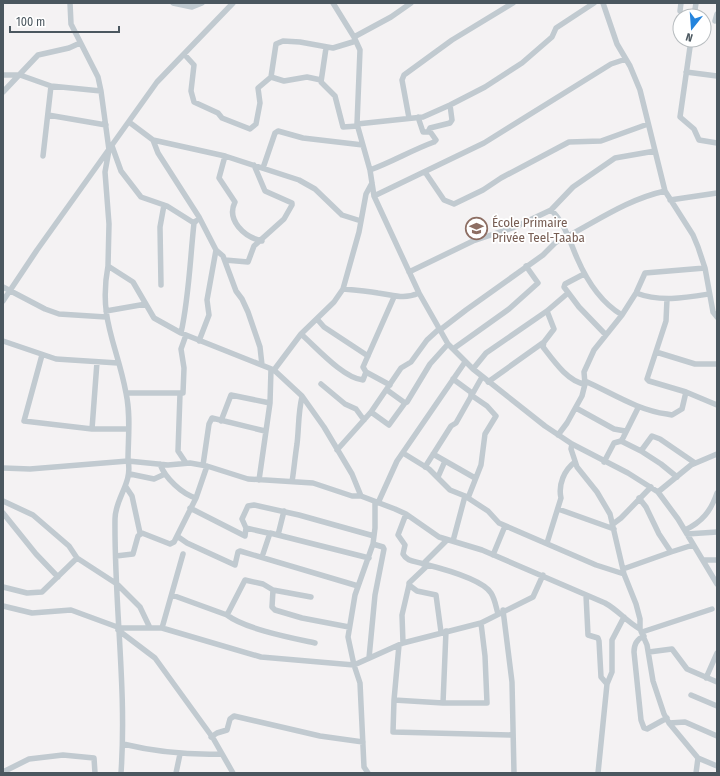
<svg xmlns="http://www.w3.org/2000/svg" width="720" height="776" font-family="'Fira Sans Condensed',sans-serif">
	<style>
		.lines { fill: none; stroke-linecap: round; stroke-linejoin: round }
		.street { stroke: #c1cad0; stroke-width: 5.5 }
		.labels { text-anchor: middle; stroke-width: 3.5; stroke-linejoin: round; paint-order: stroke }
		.education-label { font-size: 13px; fill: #785e54; stroke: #fff; text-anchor: start }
	</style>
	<rect width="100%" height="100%" fill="#f4f2f3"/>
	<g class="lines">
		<path class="street" d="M 70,3 L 71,24 L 98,77 L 101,91 L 109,150 L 105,172 L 109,224 L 108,266 L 133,282 L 154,318 L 181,333 L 274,370 L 302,396 L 324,427 L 352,474 L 361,496
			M 173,3 L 192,7 L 202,3
			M 333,3 L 354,37 L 360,50 L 357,124 L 370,170 L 374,196 L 419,293 L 448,344 L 473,369 L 545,426 L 572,444 L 628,473 L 658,492 L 678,519 L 717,584
			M 603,3 L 617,44 L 630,66 L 640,90 L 665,191 L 693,235 L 698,247 L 705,268 L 713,312 L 717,317
			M 680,11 L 681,3
			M 694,16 L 696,3
			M 715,21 L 717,14
			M 354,37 L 391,17 L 411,3
			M 691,40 L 680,117 L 694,129 L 699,140 L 717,143
			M 326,48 L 321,82 L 335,96 L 343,127 L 358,126
			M 184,54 L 194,65 L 191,91 L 194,102 L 218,113 L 222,118 L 250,129 L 256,124 L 260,103 L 258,88 L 271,77 L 276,44 L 283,41 L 300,42 L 333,48 L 356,41
			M 686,72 L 717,76
			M 3,75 L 20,75 L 51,86 L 101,91
			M 271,77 L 284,81 L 307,77 L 321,80
			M 3,92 L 38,55 L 69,48 L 80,43
			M 48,115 L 106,125
			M 418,117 L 423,132 L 430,132
			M 409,118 L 402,80 L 404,75 L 452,40 L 513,3
			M 129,122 L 153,140 L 158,153 L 199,217 L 216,250 L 223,256 L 236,291 L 242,299 L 248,312 L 260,347 L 262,365
			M 357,124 L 423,117 L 450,105 L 485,87 L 522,63 L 552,37 L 556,28 L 594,3
			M 153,140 L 225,156 L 299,180 L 315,189 L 342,215 L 361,221
			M 112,146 L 121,171 L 141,197 L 167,206 L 194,223
			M 43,156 L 51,86
			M 225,156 L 219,178 L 235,202 C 226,220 244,237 262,241
			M 263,168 L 275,133 L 278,131 L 303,138 L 363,145
			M 370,170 C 392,162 412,150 434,142 L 436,140 L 429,130 L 430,128 L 450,123 L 452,120 L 450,105
			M 425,172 L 444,200 L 454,204 L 483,190 L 501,178 L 569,142 L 601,141 L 648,124
			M 374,196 L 484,143 L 611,64 L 626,59
			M 670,200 L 717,193
			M 551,210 L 573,187 L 615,158 L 655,151
			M 568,236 C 600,219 629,199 665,191
			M 225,260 L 248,262 L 254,246 L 284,219 L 292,205 L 292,203 L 265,191 L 254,165
			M 108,266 C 98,319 117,344 126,393 C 131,415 128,439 128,461 C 133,483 115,498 115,519 C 114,604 127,688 121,773
			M 409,272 L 473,241 L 515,227 L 551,210 C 565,223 570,242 577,258 C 587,281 600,302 622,315
			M 584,274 L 565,284 L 564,287 L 579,307 L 606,335
			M 161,285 L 160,227 L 164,205
			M 3,287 L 45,309 L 59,314 L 106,317
			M 343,289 C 355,290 367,291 378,293 C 394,295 403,300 419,293
			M 636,293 C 660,302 684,298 709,294
			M 667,299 L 666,321 L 647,379 L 649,381 L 686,392 L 717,405
			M 3,301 L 37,250 L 157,82 L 233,3
			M 106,311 L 146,304
			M 547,311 L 554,329 L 544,342 L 543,347 C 553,360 568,382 585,384
			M 317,319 L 324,327 L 368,356
			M 440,330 L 466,310 L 543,255 L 555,243 L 567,234
			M 181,333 C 189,297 190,260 194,223 L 196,221
			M 301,334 C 316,347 343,378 363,380 L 366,372
			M 3,341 L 56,359 L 118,363
			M 199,341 L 209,315 L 207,300 L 216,250
			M 453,349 L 509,309 L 538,283 L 526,266
			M 656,352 L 695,364 L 717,364
			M 42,355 L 24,421 L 92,429 L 128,429
			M 473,369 L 486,353 L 547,311 L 568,293
			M 274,370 L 301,334 L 334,302 L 343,289 L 359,232 L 366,194 L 372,183
			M 453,379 L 472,393
			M 585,381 C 612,393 637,410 667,414 L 672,415 L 682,409 L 686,392
			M 488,382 L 544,342
			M 321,384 L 345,404 L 356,409 L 364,420
			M 390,385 L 366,372 L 363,367 L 394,297
			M 387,390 L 405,403 L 407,402 L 430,364 L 448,344
			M 126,393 L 183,393 L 184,368 L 181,349 L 186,335
			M 180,394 L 178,451 L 186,463
			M 576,408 L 614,429 L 625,431
			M 371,412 L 389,425 L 405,403
			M 221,421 L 231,395 L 270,403
			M 92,429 L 97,362
			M 558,435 L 567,423 L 582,396 L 585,384 L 584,372 L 594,350 L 622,315 L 636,293 L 645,273 L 705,268
			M 621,441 L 641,451 L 652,436 L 660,439 L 695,463
			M 572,444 L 571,449 L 577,467 L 597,492 L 610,514 L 624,574 L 636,604 L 640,619 L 640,629 L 647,645 L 653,681 L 664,714 L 669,723 L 698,758 L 696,773
			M 337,450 L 371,412 L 401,368 L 411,362 L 427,340 L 439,329
			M 641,451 L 661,464 L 677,477
			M 403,453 L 429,469 L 450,490 L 465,496 L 488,511 L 499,523 L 596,565 L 624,574
			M 433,454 L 475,478
			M 604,462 L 614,443 L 621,441 L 623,438 L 638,408
			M 160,464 C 165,478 182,494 196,498
			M 203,465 L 209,424 L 212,418 L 265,431
			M 425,467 L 451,426 L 456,423 L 482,377
			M 3,468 L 30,469 L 128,461 L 168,465 L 190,463 L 207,466 L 248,479 L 313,483 L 352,496 L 361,496 L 395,509 L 406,514 L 439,537 L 482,550 L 605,603 C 618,610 627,622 640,629
			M 130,474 L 154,479 L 165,474
			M 438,477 L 445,461
			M 259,480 L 270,403 L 271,369
			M 292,482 C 294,469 295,457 297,444 C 299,428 298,413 302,397
			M 126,487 L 132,496 L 140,533
			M 658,492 L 691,465 L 717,454
			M 468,498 L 481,465 L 485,434 L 496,416 L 487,406 L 471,395
			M 3,501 L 33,515 L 69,546 L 77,558 L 117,584 L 140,607 L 150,628
			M 378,503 L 397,461 L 465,362
			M 190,508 L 245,536 L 246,528 L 242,519 L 248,506 L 254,505 L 299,515 L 374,536
			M 558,509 L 614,529
			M 3,513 L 36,554 L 58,577
			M 406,514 L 398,535 L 405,545 L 403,554 C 407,562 415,561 424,564 C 440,568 482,579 491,593 C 495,599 496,607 498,614
			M 613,524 L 621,518 L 651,487
			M 246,528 L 268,533
			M 685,530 C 702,522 711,511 717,493
			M 687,534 L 717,532
			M 278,535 L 284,511
			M 177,536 L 187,543 L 235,565 L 238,552 L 240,551 L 358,586
			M 453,541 L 465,496
			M 547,543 L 561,498 C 558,485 564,470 575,462
			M 671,552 L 693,545
			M 493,555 L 505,526
			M 116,556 L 133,554 L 138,536 L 142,533 L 170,544 L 174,542 L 196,498 L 207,466
			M 262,557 L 270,533 L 369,558
			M 703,560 L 717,560
			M 423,564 L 447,540
			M 428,565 L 409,583 L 409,585 L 417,591 L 436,595 L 441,632
			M 623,569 L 671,552 L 659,534 L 646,507 L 639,498
			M 3,587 L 27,593 L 42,592 L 77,558
			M 273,590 L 272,607 L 275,610 L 302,618 L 349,627
			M 172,595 L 227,615 C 245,629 292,638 315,643
			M 586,595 L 588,635 L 598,638 L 599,641 L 601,677 L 607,684
			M 3,606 L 32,613 L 71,610 L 120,628 L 162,628 L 261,657 L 354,665 L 403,643 L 481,623 L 533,597 L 543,575
			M 503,610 L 512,682 L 514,773
			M 227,615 L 245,580 L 263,584 L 273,590 L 311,597
			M 162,628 L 183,554
			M 118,630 L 155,658 L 213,738 L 233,773
			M 642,632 L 712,609
			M 644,636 C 637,639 634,644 634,652 L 641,720 L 644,728 L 647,729 L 667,718
			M 403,643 L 402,615 L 409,585
			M 399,645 L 394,700 L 393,732 L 513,735
			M 649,652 L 672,649 L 687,669 L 717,682
			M 369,658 L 375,595 L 384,549 L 383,547 L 373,544
			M 706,678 L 717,653
			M 691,695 L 717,706
			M 394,700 L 443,703 L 487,703 L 485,656 L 481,623
			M 443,703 L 446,631
			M 669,723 L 685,722 L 717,736
			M 211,737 L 217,733 L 227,730 L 230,719 L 234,716 L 320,736 L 363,742
			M 123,744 C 156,752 187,755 221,754
			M 698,758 L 717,766
			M 3,772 L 29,759 L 63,755 L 94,758 L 95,773
			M 176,773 L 180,754
			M 368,773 L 364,767 L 360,683 L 354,665 L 348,637 L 355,595 L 373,544 L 375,528 L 375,502
			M 598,773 L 607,684 L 612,672 L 612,640 L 624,617"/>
	</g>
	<defs>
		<symbol id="school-ring" viewBox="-11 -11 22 22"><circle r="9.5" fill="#fff" stroke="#8d6e63" stroke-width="1.5"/><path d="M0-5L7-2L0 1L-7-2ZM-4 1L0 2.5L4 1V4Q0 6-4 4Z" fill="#8d6e63"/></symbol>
	</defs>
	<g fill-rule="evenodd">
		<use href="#school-ring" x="464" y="216" width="25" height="25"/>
	</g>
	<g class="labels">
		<g class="education-label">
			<text x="492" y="227">École Primaire<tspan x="492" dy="15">Privée Teel-Taaba</tspan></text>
		</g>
	</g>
	<rect width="720" height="776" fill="none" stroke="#4b575f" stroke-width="8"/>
	<g transform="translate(692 28) rotate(197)"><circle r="19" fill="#ffffff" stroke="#b7bcbf"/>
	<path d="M0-3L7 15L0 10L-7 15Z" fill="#2484dd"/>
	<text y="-6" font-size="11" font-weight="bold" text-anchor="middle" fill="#4b575f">N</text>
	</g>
	<path d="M10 26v6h109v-6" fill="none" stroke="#4b575f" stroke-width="2"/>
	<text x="16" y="26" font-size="12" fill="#4b575f" stroke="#ffffff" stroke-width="3" paint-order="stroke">100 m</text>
</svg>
